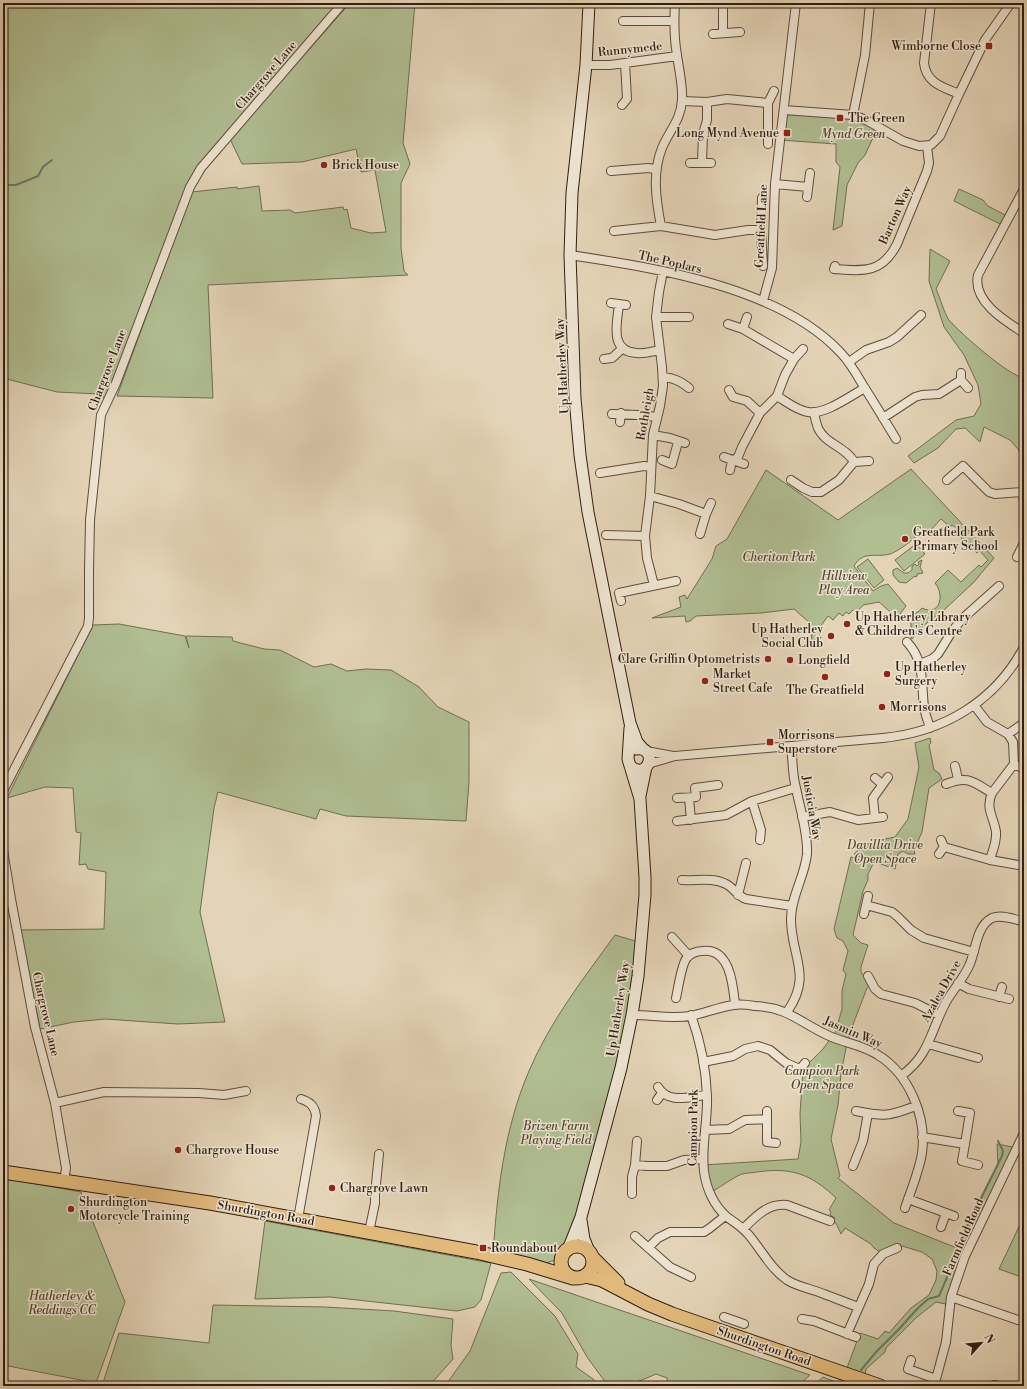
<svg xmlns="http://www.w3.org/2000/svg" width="1027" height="1389" font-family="'Libre Bodoni',serif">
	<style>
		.green { fill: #b0be92; stroke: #706e52 }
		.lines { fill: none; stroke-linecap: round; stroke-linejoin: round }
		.stream { stroke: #6e7b6c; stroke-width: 2 }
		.street-casing { stroke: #5e4c3b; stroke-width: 10 }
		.secondary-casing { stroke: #311e12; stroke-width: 13 }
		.primary-casing { stroke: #311e12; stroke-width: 15 }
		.street { stroke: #ede3d0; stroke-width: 8 }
		.secondary { stroke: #ede3d0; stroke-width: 11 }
		.primary { stroke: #e2ba7c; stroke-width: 13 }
		.poi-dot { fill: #8f2418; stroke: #ede3d0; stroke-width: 1.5 }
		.labels { text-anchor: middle; stroke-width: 3; stroke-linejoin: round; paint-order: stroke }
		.poi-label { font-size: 12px; fill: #311e12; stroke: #ede3d0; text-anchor: start }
		.street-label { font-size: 12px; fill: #311e12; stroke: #ede3d0 }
		.park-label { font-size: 12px; font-style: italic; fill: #514632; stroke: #ede3d0 }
	</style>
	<rect width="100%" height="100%" fill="#e4d4b7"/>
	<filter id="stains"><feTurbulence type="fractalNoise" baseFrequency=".005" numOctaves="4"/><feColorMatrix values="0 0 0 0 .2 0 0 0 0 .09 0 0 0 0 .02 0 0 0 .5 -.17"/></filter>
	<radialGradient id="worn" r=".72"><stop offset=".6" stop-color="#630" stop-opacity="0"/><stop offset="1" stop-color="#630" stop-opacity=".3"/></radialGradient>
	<path class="green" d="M 3,3 L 340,3 L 198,166 L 106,399 L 99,394 L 57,392 L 3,378 Z
		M 350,3 L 415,3 L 403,143 L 410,164 L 401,183 L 401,248 L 404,271 L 408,275 L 208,285 L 213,398 L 117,396 L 192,192 L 237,187 L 237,189 L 259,186 L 262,211 L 290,210 L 295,213 L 343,207 L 344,210 L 347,209 L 351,228 L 371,233 L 386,232 L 375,170 L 361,172 L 356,149 L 302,162 L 242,164 L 230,139 Z
		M 784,110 L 840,113 L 878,127 L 865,155 L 858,163 L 847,185 L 842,226 L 833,230 L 840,167 L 836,162 L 836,144 L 780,140 Z
		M 959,189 L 983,200 L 988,206 L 1009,217 L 1004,226 L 954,201 Z
		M 930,249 L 950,261 L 936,289 C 940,297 944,313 949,320 C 960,333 1009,376 1024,378 L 1024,463 L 1018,449 L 1010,440 L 984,427 L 980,442 L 965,428 L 956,429 L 938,448 L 914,463 L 908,456 L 956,420 L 974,416 L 981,404 L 978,385 L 964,355 L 944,327 L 929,281 Z
		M 911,469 L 994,558 L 974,582 L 945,609 L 923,626 L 912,639 L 910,635 L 914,630 L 911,627 L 911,624 L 910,622 L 917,612 L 918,612 L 922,608 C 940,617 945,595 935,583 L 948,570 L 961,582 L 979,565 L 981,567 L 988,560 L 979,550 L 977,553 L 959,536 L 961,534 L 956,527 L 955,527 L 952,525 L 950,527 L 941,519 L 925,536 L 921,532 C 914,539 899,551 890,554 C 876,558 863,550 854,566 L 873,591 L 881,586 L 888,584 L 906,606 L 897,618 L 879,602 L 863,605 L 858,611 L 853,610 L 849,614 L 846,612 L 843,616 L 839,613 L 833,620 L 828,616 L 818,630 L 821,638 L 812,641 L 810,623 L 794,609 L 761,613 L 696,616 L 690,621 L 686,622 L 685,616 L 652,618 L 681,607 L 679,597 L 685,595 L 687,599 L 712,559 L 716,546 L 727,539 L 766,470 L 838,520 Z
		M 916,544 L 925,554 L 904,571 L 895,560 Z
		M 868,559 L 884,580 L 874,588 L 857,567 Z
		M 922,560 L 920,567 L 923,573 L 917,574 L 917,576 L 916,577 L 915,576 L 906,583 L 899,582 L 893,575 L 893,570 L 897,568 L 904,573 L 908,573 L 912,570 L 912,566 L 915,564 L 917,566 L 919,564 L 918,562 Z
		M 119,624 L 185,636 L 189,648 L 186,636 L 232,637 L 233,641 L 264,649 L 280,650 L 314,667 L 331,664 L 347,671 L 366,669 L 391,670 L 419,687 L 438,707 L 469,722 L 469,782 L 466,821 L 346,816 L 320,809 L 316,819 L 218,792 L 214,808 L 200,912 L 225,1022 L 178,1024 L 105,1019 L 74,1022 L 40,1029 L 20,930 L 104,929 L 106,872 L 88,869 L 86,864 L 79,865 L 81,833 L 76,832 L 73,788 L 45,787 L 7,798 L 93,625 Z
		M 930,738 L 931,743 L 929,745 L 934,770 L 939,773 L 942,779 L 929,788 L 922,832 L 914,850 L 915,854 L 908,854 L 903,851 L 898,854 L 895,869 L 855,855 L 854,854 L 866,843 L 895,837 L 908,819 L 919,767 L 915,743 Z
		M 851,857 L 873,864 L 868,874 L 868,880 L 863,891 L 853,935 L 861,943 L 868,945 L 861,967 L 861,972 L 870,985 L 867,988 L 854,1022 L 847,1043 L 841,1074 L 838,1105 L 831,1139 L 840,1176 L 838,1178 L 894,1223 L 957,1248 L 998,1165 L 997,1144 L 1013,1147 L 987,1208 L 950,1305 L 936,1302 L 917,1317 L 886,1348 L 885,1352 L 866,1369 L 865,1374 L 847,1368 L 860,1333 L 878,1339 L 885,1331 L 889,1333 L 911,1308 L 929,1295 L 936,1280 L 937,1271 L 932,1259 L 922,1252 L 902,1246 L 883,1254 L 874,1248 L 871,1244 L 845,1228 L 841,1234 L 836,1223 L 833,1222 L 835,1218 L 830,1215 L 831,1212 L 829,1210 L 836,1198 C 811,1174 791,1167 757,1172 C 752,1173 746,1173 742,1174 C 732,1178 719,1188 710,1193 L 703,1165 L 798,1159 L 801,1142 L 800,1114 L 803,1069 L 823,1049 L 839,1027 L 838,1023 L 842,1009 L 842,991 L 846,974 L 843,970 L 848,951 L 843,941 L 837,938 L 834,929 Z
		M 615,935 L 642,943 L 632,1015 L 568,1250 C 548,1273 518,1261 493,1255 C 497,1193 504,1129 529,1071 C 550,1021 584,978 615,935 Z
		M 3,1178 L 81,1192 L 125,1302 L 96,1383 L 3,1365 Z
		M 1024,1216 L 1024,1278 L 999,1269 Z
		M 265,1221 L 491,1263 L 481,1300 L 475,1307 L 457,1311 L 330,1297 L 255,1299 Z
		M 511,1272 L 555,1316 L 578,1354 L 576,1367 L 593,1379 L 599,1386 L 445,1386 L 470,1351 L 501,1273 Z
		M 529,1279 L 810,1375 L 798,1386 L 668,1386 L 667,1378 L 656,1374 C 638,1382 627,1387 606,1383 L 587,1357 L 562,1313 Z
		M 213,1305 L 325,1307 L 394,1311 L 453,1319 L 451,1345 L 453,1359 L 429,1386 L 102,1386 L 119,1333 L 209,1343 Z
		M 823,1377 L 841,1384 L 838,1386 L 813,1386 Z"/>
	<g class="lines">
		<path class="stream" d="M 3,185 L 16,185 L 38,176 L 43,167 L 52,160
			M 959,1249 L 966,1228 L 1002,1156 L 1003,1151 L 998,1141
			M 861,1370 L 877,1351 L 899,1329 L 918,1308 L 928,1299 L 939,1296 L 957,1254"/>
		<defs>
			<path id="street" d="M 723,3 L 723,33
				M 931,3 L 924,63 C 926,83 943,87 959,94
				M 623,21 L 674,21
				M 713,34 L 740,32
				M 586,65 L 610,65 L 677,56
				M 682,101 L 707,102 L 727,99 L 768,103
				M 622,105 L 627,99 L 625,63
				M 784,110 L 853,115 L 866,120 L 903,141 L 919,146 L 931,145 L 940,136 L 959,94 L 985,40 L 1011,3
				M 853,115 L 865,55 L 870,3
				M 768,144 L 768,103 L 774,91
				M 690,163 L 711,163
				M 702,163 L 703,134 L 707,120 L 707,102
				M 611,171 L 648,168 L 655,169
				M 775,184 L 808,187
				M 1024,189 L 978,275 C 972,301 1005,321 1024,333
				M 807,197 L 810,173
				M 762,198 L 761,230 L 763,266
				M 661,226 C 656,200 652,173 662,148 C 669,131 681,120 682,100 C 683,85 679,70 677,55 C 674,38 674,20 675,3
				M 614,231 L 661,226 L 715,235 L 748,230 L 761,230
				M 570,255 C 656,268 779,287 840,352 C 850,362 857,375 864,387 C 875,404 885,421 896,439
				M 835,266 L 834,269 C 863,271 882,274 897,244 L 927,171 L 929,163 L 927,146
				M 763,301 L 772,268 L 775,184 L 796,3
				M 611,303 L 626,305
				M 619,305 C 617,323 609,352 637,353 C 645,354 653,351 660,350
				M 656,317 L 689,317
				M 728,324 L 743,329 L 794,359
				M 743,329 L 747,317
				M 604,359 L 612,358 L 623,348
				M 849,362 L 866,350 L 889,342 L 897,337 L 921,315
				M 663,377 C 674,378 680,381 689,388
				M 961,380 L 968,388
				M 729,390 L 733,397 L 747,401 L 760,413
				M 777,396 C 787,402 796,410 808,412 C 825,415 850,396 865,388
				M 814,412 C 815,418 816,423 818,428 C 825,444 846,447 854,462
				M 612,414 L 638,415 L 657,417
				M 883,418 L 915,397 L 922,395 L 939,394 L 961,380 L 961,373
				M 620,422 L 621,413
				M 653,435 L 670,438 L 685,443
				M 724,457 L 744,464
				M 662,460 L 672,464 L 678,442
				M 730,470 L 732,461 L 738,457 L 742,447 L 760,413 L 777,396 L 785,375 L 794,359 L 803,349
				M 600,473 L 644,466 L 651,467
				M 791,480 L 803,488 L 812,492 L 821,492 L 839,480 L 854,462 L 869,461
				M 947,480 L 963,466 L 989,492 L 995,494 L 1023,492
				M 1024,485 L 1023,492 L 1024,502
				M 650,496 L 679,504 L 706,514
				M 700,534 L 706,514 L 711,503
				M 606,535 L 645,536
				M 1017,557 L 1024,543
				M 654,585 L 647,558 L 645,536 L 650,496 L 653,435 L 660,406 L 663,386 L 662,367 L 656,317 L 659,292 L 663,271
				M 621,601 L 619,593 L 676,581
				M 907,642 C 925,661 921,682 924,707 C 925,714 928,721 930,728
				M 920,664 L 932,659 L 938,654 L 951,633 L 961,620 L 999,586
				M 974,705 L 987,722 L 1008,734 L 1013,742 L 1014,764 L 992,793 C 985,809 994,817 996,832 C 997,842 992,852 990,860
				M 1008,734 L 1024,723
				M 646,751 L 673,756
				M 648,764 L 675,756 L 883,738 C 943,732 995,702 1024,647
				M 1014,764 L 1024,769
				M 955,766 L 958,779
				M 875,778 L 882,784
				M 946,784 C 968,775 973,782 992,793
				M 3,791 L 88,626 L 89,618 L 89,571 L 90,520 L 101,415 L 116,383 L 190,187 L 201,168 L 343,3
				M 677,798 L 696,797 L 695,788 L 718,785
				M 689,798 L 691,820
				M 752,801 L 761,830 L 760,840
				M 802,817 L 830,812 L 858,820 L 883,817
				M 875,818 L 873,798 L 888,777
				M 677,821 L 726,815 L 752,801 L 795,788
				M 944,847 L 990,860 L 1024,866
				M 3,850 L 11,899 L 35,1027 L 55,1103 L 66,1168 L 64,1182
				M 939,854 L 944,847 L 941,840
				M 682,880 C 696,881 713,877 726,884 C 734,888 737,896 746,899 L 792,906
				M 738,895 L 746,863
				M 866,905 L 892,912 L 898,917 L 911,930 L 924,938 L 974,952
				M 864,914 L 868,896
				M 672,937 L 689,956
				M 868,976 L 875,989 L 881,994 L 915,1003 L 939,1015
				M 958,983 L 969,989 L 1009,999
				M 999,997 L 1002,987
				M 676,998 C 678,989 681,967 686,959 C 689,954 696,951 702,951 C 730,947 733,985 735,1004
				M 787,1012 C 813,975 791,957 791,919 C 791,896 805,876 807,854 C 808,832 800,809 796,788 C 792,774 793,760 791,746
				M 632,1015 C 652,1015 670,1019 690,1016 C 705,1013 719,1007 734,1005 C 740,1004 749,1005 755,1006 C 787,1007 801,1023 827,1035 C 844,1043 863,1045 878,1055 C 909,1074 927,1117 922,1153 C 919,1172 911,1190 905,1208
				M 691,1015 C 700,1040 706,1069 707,1096 C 708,1121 701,1146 704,1171 C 706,1188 714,1206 727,1217 C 734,1222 742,1227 748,1234 C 761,1249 770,1268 787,1280 C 798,1287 812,1289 824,1294 C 835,1298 847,1303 858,1307
				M 928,1044 L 978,1058
				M 703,1062 L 733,1056 L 745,1049 L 758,1046 L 770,1050 L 786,1063 L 800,1069 L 805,1063
				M 901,1076 C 930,1055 930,1032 946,1002 C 953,990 963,979 969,966 C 976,951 976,926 992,918 C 1001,914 1013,919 1022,921
				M 658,1087 C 669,1105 690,1096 707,1095
				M 657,1100 L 662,1093
				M 55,1103 L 104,1092 L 199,1093 L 224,1095 L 246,1091
				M 767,1111 L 767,1142 L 776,1143
				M 856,1111 C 885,1117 889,1116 916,1106
				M 705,1130 L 729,1129 L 745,1120 L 767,1119
				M 922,1137 L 965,1144 L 970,1113 L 958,1111
				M 965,1144 L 962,1161 L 978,1165
				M 635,1165 L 648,1166 L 667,1166 L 684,1160 L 703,1159
				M 853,1166 L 863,1141 L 868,1113
				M 632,1194 L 632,1177 L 635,1165 L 637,1141
				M 908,1199 L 954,1216
				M 298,1219 L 316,1116 C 315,1106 310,1102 301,1099
				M 941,1227 L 946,1213
				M 743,1229 C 756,1216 768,1203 787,1205 L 830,1221
				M 369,1232 L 375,1203 L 375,1194 L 379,1154
				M 635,1236 L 670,1267 L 691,1277
				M 648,1248 L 658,1238 L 670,1232 L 704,1232 L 710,1228 L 725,1216
				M 951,1297 L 1024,1322
				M 724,1317 L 744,1324
				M 802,1319 L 814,1321 L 856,1337
				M 847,1334 L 869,1284 L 874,1264 L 883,1254 L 897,1248
				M 911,1360 L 908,1369 L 936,1379 L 946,1342 L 951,1297 L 965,1256 L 1024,1133
				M 994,1385 L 999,1386"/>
			<path id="secondary" d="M 589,3 L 586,65 L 572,193 L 570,255 L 575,398 L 580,455 L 588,512 L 630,723 L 637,742 L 643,749
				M 630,766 C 649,782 659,746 636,749
				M 640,796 L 646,767
				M 581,1220 L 584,1239 L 590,1254
				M 568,1250 L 581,1217 L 621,1068 L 632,1015 L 638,976 L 645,895 L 645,877 L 640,799 L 628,759 L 630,728"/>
			<path id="primary" d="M 3,1172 L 210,1203 L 476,1252 L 527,1264 L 573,1278
				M561 1262a16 16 0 1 1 32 0a16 16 0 1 1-32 0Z
				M 593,1258 L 618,1283
				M 585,1276 L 602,1280 L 648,1304 L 672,1314 L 880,1386"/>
		</defs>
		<use href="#street" class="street-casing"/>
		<use href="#secondary" class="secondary-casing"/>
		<use href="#primary" class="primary-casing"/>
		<use href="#street" class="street"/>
		<use href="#secondary" class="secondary"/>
		<use href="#primary" class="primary"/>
	</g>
	<g class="poi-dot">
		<rect x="985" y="42" width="8" height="8" rx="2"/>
		<rect x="836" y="114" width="8" height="8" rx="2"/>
		<rect x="783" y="129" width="8" height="8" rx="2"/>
		<circle cx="324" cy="165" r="4"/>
		<circle cx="905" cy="539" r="4"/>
		<circle cx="847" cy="624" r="4"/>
		<circle cx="831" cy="636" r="4"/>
		<circle cx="768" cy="659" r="4"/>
		<circle cx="790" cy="660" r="4"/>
		<circle cx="887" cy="674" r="4"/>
		<circle cx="825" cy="677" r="4"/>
		<circle cx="705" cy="681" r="4"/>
		<circle cx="882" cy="707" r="4"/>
		<rect x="766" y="738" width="8" height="8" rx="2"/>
		<circle cx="178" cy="1150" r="4"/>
		<circle cx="332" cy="1188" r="4"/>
		<circle cx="71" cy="1209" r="4"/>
		<rect x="479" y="1244" width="8" height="8" rx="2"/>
	</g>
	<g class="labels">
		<g class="poi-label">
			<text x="981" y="50" text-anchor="end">Wimborne Close</text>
			<text x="848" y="122">The Green</text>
			<text x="779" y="137" text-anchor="end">Long Mynd Avenue</text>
			<text x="332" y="169">Brick House</text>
			<text x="913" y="536">Greatfield Park<tspan x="913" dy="14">Primary School</tspan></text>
			<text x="855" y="621">Up Hatherley Library<tspan x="855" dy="14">&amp; Children's Centre</tspan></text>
			<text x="823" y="633" text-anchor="end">Up Hatherley<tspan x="823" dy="14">Social Club</tspan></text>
			<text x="760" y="663" text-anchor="end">Clare Griffin Optometrists</text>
			<text x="798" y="664">Longfield</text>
			<text x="895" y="671">Up Hatherley<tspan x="895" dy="14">Surgery</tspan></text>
			<text x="713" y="678">Market<tspan x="713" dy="14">Street Cafe</tspan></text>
			<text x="825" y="694" text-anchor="middle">The Greatfield</text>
			<text x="890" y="711">Morrisons</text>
			<text x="778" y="739">Morrisons<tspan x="778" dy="14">Superstore</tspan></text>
			<text x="186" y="1154">Chargrove House</text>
			<text x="340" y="1192">Chargrove Lawn</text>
			<text x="79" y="1206">Shurdington<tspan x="79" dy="14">Motorcycle Training</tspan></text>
			<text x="491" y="1252">Roundabout</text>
		</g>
		<g class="street-label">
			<text transform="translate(630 49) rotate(-6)" y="4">Runnymede</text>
			<text transform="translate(266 75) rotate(-49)" y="4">Chargrove Lane</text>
			<text transform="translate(895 215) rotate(-66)" y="4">Barton Way</text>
			<text transform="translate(761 226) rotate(-87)" y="4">Greatfield Lane</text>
			<text transform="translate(670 262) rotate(13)" y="4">The Poplars</text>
			<text transform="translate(562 366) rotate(-93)" y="4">Up Hatherley Way</text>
			<text transform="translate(107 370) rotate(-69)" y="4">Chargrove Lane</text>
			<text transform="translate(645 414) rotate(-80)" y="4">Rothleigh</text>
			<text transform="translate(812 808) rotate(80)" y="4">Justicia Way</text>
			<text transform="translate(941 991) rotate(-61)" y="4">Azalea Drive</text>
			<text transform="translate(618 1009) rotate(-81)" y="4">Up Hatherley Way</text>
			<text transform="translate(46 1014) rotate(77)" y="4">Chargrove Lane</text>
			<text transform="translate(853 1032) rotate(23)" y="4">Jasmin Way</text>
			<text transform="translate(693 1128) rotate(-89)" y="4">Campion Park</text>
			<text transform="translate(266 1213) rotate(10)" y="4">Shurdington Road</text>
			<text transform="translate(963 1237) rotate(-66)" y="4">Farmfield Road</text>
			<text transform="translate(764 1346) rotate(19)" y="4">Shurdington Road</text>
		</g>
		<g class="park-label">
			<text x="853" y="138">Mynd Green</text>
			<text x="779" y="561">Cheriton Park</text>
			<text x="844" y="580">Hillview<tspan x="844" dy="14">Play Area</tspan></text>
			<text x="885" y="849">Davillia Drive<tspan x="885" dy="14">Open Space</tspan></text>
			<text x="822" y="1075">Campion Park<tspan x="822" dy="14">Open Space</tspan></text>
			<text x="556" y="1130">Brizen Farm<tspan x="556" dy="14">Playing Field</tspan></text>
			<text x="62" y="1300">Hatherley &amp;<tspan x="62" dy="14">Reddings CC</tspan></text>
		</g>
	</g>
	<rect width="1027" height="1389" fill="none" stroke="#e4d4b7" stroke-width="16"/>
	<rect x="4" y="4" width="1019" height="1381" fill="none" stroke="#311e12" stroke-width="2"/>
	<rect x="8" y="8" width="1011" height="1373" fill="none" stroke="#311e12"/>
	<g transform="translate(981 1343) rotate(63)" stroke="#ede3d0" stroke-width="3" paint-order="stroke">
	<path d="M0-3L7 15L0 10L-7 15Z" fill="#311e12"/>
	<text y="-6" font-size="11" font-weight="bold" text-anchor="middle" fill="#311e12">N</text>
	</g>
	<rect width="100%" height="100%" filter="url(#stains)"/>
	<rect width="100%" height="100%" fill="url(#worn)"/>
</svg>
